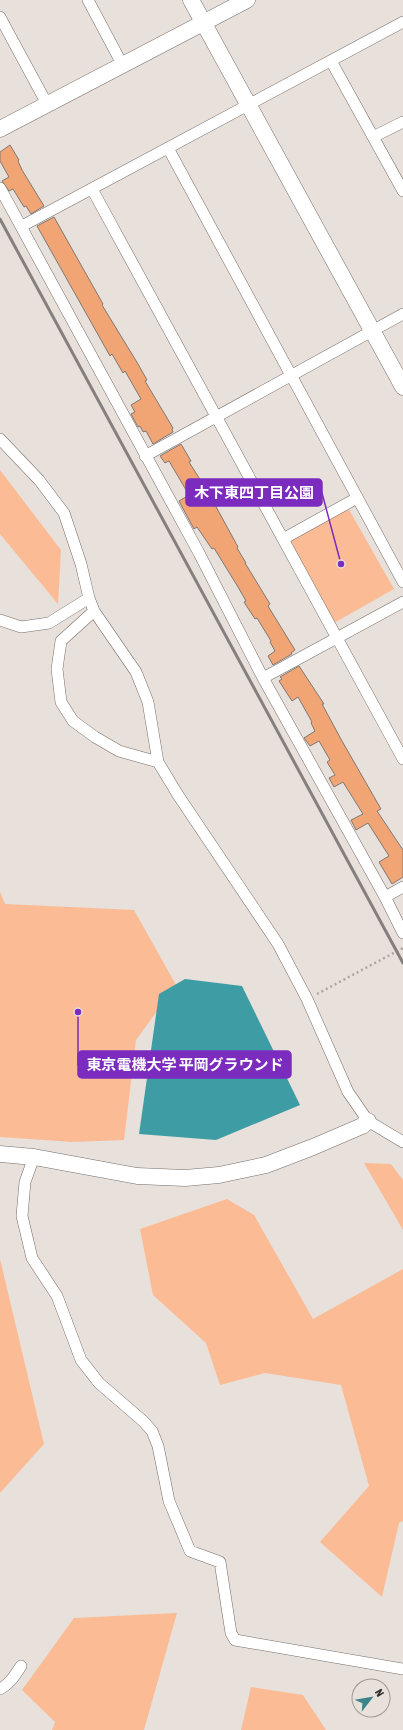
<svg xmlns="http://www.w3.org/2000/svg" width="403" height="1730" font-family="'Asap Condensed','Noto Sans JP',sans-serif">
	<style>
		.green { fill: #fbbb95 }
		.water { fill: #3e9da4 }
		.building { fill: #f1a474; stroke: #7f7874 }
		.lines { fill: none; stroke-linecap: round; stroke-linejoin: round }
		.street-casing { stroke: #756e6a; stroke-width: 12 }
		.secondary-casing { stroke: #756e6a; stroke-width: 17 }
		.path { stroke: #aca5a1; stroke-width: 2.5; stroke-dasharray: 2 3; stroke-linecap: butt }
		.street { stroke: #fff; stroke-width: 11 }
		.secondary { stroke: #fff; stroke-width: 16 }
		.rail { stroke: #85807d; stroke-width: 3 }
		.leader { fill: none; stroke: #7b2cbf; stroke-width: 1.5 }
		.callout-dot { fill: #7b2cbf; stroke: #e8e0db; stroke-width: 1.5 }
		.callout { fill: #7b2cbf; stroke: #7b2cbf; stroke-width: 1.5 }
		.callout-label { font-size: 15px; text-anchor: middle; font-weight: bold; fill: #fff }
	</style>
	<rect width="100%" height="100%" fill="#e8e0db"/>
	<path class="green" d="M 0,470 L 61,550 L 58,604 L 0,534 Z
		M 348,508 L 394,589 L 334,623 L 288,539 Z
		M 0,892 L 5,904 L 134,910 L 176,985 L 136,1040 L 124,1140 L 73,1142 L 0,1137 Z
		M 364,1163 L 391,1164 L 403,1180 L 403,1230 Z
		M 227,1199 L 254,1215 L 313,1319 L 403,1269 L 403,1521 L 399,1523 L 382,1597 L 320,1542 L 369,1486 L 341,1385 L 265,1373 L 220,1385 L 206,1343 L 153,1295 L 140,1229 Z
		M 0,1259 L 44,1444 L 0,1493 Z
		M 177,1613 L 144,1730 L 52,1730 L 55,1722 L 22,1690 L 74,1618 Z
		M 251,1687 L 303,1695 L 326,1730 L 241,1730 Z"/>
	<path class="water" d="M 185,979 L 242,986 L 300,1105 L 216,1140 L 139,1134 L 159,994 Z"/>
	<path class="building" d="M 10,145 L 19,160 L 18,161 L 22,170 L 44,206 L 31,214 L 26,206 L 24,207 L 13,189 L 9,191 L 2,181 L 9,177 L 0,161 L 0,152 Z
		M 54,217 L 103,304 L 102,305 L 138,364 L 147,380 L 145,381 L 173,428 L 172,429 L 173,432 L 153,444 L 146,431 L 143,432 L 140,426 L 138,427 L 131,414 L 135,412 L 131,405 L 141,399 L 125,371 L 123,373 L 112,354 L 110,356 L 37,226 Z
		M 181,444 L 191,461 L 189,462 L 208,492 L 238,547 L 237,548 L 246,563 L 245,563 L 270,604 L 268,606 L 295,650 L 291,653 L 292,654 L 273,665 L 268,656 L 275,651 L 270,642 L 271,641 L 257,618 L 255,619 L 244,602 L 246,601 L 238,587 L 214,548 L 212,549 L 197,527 L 194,529 L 179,501 L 189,495 L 169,461 L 165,463 L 160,456 Z
		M 299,666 L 324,704 L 322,704 L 342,741 L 381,809 L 377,811 L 403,850 L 403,877 L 392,884 L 379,862 L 389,856 L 368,823 L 356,830 L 351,820 L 363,814 L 343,782 L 334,787 L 329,778 L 335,775 L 327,762 L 330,760 L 319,741 L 310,746 L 304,738 L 315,731 L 311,723 L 312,722 L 298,697 L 292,701 L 279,681 L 282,679 L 280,677 Z"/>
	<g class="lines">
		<defs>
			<path id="street" d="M 88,0 L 122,64
				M 0,17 L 47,104
				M 331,61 L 403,191
				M 373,137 L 403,122
				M 168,148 L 403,582
				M 0,188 L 199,553 L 263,678 L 385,897 L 403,933
				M 92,189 L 403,759
				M 22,226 L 403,22
				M 0,439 L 39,480 L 64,513 L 81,564 L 89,598 L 94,611 L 136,672 L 148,702 L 158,762 L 178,795 L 278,944 L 307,999 L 348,1092 L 368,1121 L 403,1142
				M 145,456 L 403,314
				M 283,539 L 357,498
				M 94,611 L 61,641 L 57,669 L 61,702 L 73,721 L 95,737 L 119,751 L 158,762
				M 0,620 L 21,627 L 49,623 L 89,598
				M 263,678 L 403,602
				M 385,897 L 403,887
				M 34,1157 L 25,1182 L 22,1216 L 32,1258 L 57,1296 L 81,1360 L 99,1383 L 143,1421 L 152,1431 L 158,1446 L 169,1501 L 190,1551 L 220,1562 L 231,1633 L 235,1640 L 403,1669
				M 0,1689 C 10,1684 15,1675 21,1666"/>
			<path id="secondary" d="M 191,0 L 403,387
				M 0,129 L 247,0
				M 0,1154 L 34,1157 L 137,1176 L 185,1178 L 219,1175 L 266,1165 L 313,1147 L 362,1126 L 368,1121"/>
		</defs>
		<use href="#street" class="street-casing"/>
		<use href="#secondary" class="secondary-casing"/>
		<path class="path" d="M 317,994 L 403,948"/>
		<use href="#street" class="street"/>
		<use href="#secondary" class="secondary"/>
		<path class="rail" d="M 0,219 L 403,963"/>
	</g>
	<path class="leader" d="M341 564L322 493M78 1012L78 1065"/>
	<g class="callout-dot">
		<circle cx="341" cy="564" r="4"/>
		<circle cx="78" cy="1012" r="4"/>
	</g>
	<g class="callout">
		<rect x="186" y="479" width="136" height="27" rx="4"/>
		<rect x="78" y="1051" width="213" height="27" rx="4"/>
	</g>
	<g class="callout-label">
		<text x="254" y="498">木下東四丁目公園</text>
		<text x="185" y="1070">東京電機大学 平岡グラウンド</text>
	</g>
	<g transform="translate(371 1698) rotate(59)"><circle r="19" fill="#e8e0db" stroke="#9f9995"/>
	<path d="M0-3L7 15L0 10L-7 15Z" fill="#3c848a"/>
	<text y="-6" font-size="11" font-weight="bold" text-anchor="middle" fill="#312e2c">N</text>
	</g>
</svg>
